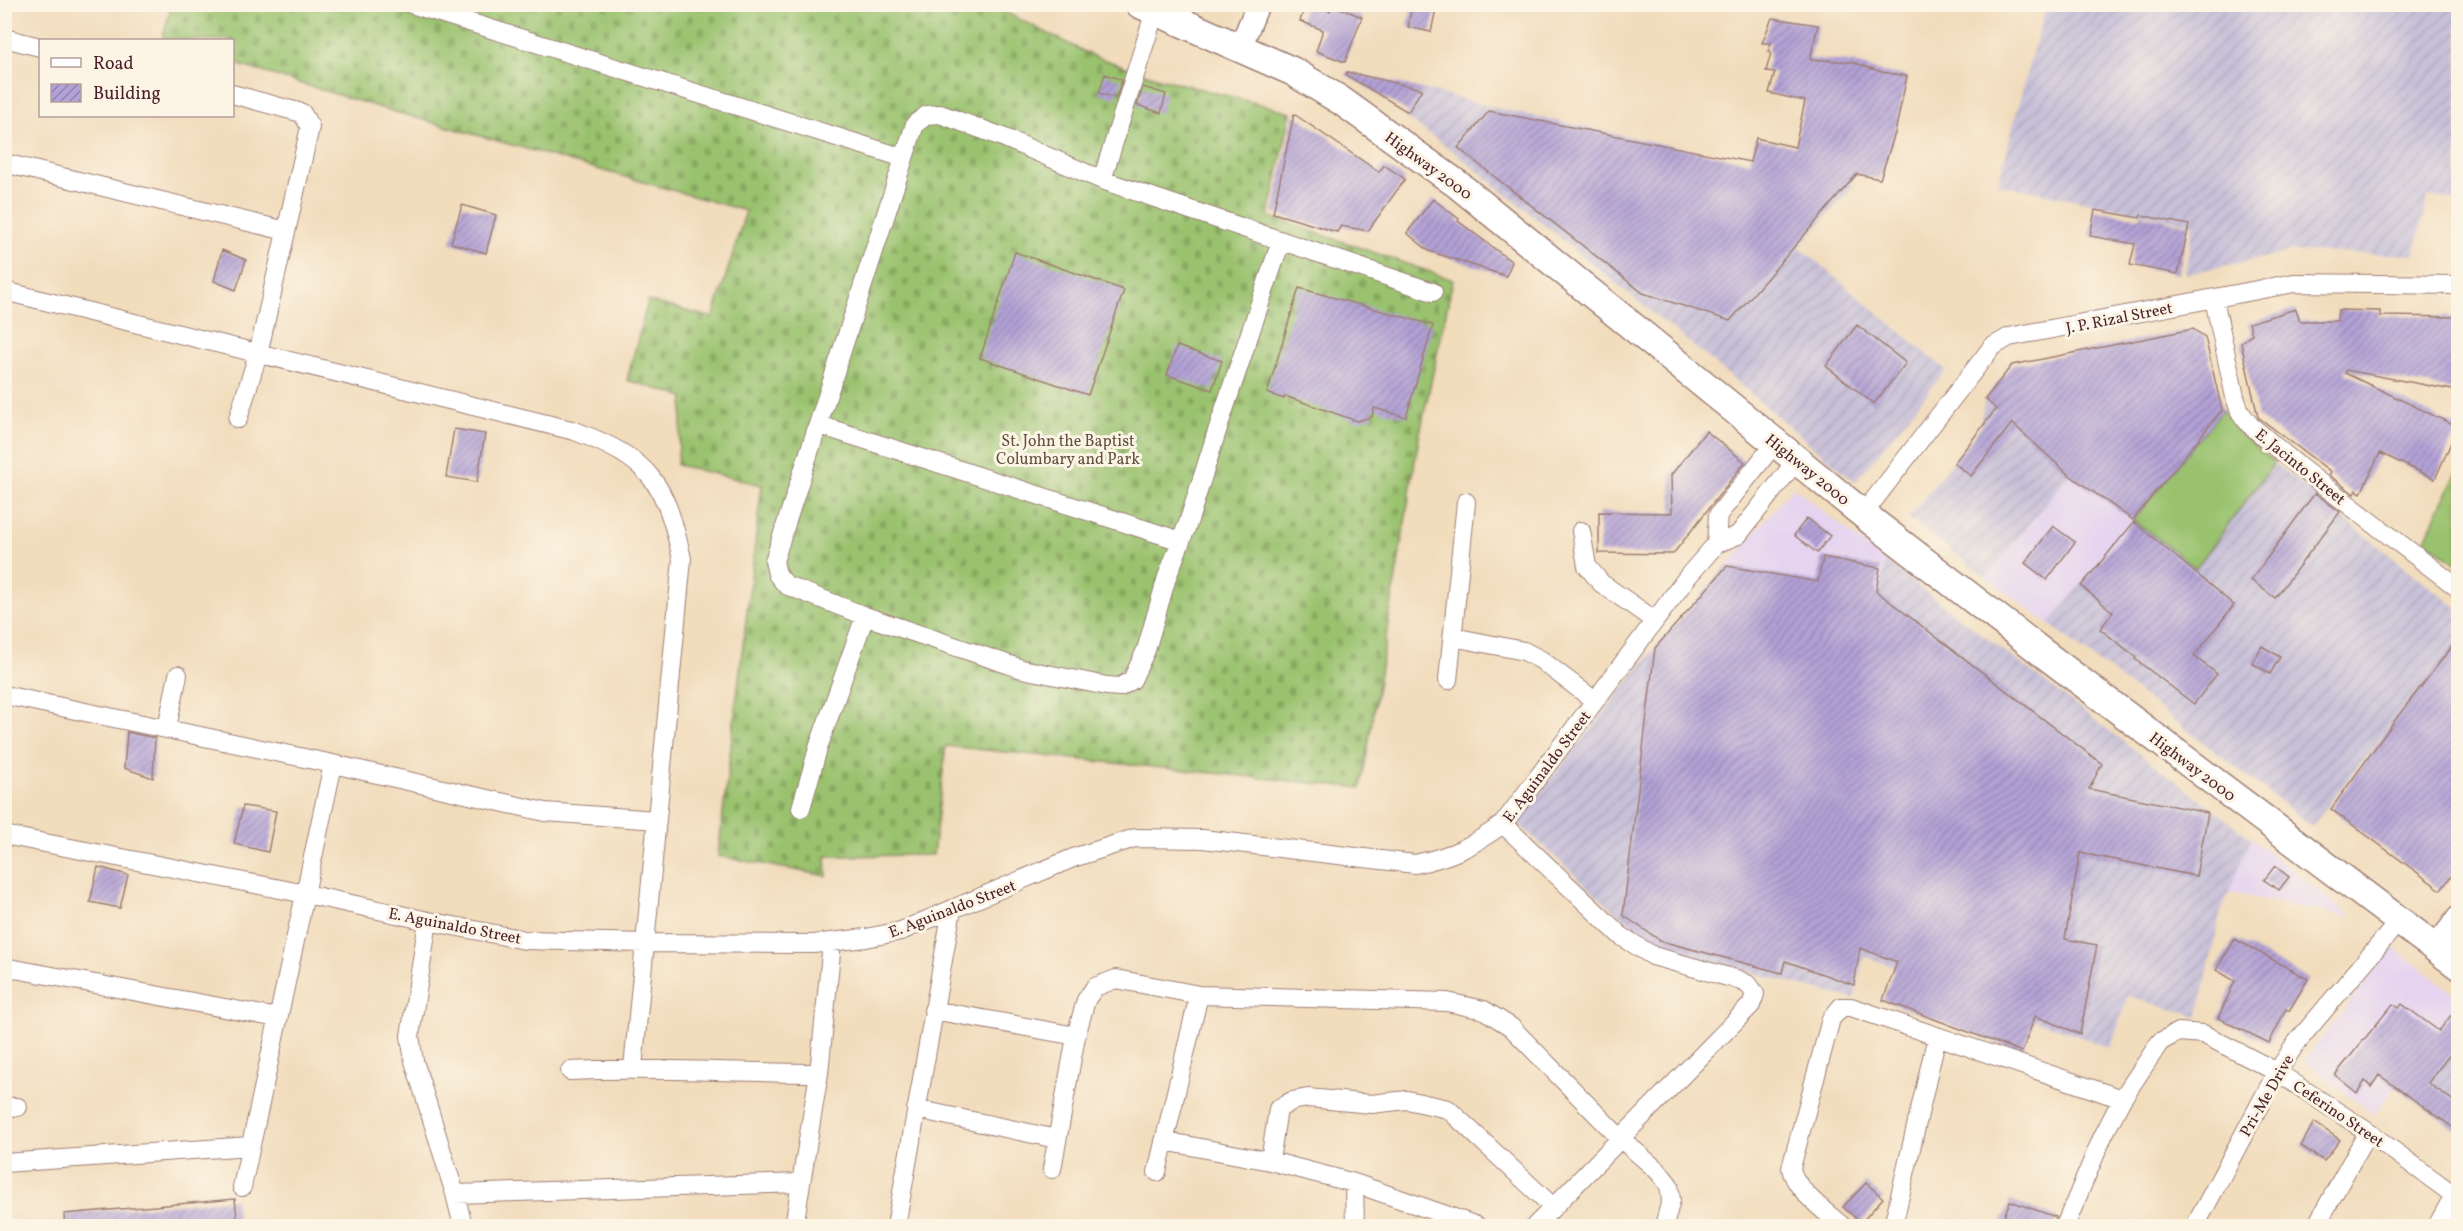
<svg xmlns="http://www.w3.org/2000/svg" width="2463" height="1231" font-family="Vollkorn,serif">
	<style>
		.built { fill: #e5d3f0 }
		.industrial { fill: url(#industrial-furrows) }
		.grass { fill: #9ac26e; stroke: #72704c; stroke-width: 1.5 }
		.cemetery { fill: url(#cemetery-stones); stroke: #72704c; stroke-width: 1.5 }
		.building { fill: url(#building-hatch) }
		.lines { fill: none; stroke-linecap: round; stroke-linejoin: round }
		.minor-casing { stroke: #9e7e74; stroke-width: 20 }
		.tertiary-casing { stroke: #9e7e74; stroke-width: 25 }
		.primary-casing { stroke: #9e7e74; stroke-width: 31 }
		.minor { stroke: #fff; stroke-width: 18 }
		.tertiary { stroke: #fff; stroke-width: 22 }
		.primary { stroke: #fff; stroke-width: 28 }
		.labels { text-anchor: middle; stroke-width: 6; stroke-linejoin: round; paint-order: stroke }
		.street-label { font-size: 16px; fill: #4a1f2b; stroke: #fcf5e5 }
		.park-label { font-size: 16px; fill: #62503f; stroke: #fcf5e5 }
	</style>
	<defs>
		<pattern id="industrial-furrows" width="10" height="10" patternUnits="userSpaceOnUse" patternTransform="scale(1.5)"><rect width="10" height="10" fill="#c7c0d8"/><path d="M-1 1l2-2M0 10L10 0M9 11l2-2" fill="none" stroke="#aca5ba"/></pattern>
		<pattern id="cemetery-stones" width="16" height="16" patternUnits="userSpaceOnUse" patternTransform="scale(1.5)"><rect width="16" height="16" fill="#9ac26e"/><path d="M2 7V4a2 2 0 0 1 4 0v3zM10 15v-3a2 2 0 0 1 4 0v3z" fill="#86a65f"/></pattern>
		<pattern id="building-hatch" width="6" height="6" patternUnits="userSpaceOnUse" patternTransform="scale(1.5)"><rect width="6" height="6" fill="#b2a1d6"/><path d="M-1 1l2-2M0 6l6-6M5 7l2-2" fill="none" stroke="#9383ae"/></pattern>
	</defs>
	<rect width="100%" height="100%" fill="#fcf5e5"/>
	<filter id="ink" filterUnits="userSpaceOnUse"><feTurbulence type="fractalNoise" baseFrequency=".0167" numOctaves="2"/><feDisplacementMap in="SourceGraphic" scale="12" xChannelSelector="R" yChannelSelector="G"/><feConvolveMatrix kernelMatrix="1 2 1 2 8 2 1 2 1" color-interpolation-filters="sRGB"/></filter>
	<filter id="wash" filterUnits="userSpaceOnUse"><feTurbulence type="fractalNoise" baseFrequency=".008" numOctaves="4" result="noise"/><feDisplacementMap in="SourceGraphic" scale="24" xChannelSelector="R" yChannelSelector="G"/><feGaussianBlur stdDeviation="1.35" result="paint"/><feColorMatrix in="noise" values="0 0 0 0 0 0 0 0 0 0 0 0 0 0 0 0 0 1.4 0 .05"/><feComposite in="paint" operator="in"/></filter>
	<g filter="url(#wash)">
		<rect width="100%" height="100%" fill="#f1dcbc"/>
		<path class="built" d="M 2069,474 L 2133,520 L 2049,624 L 1986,577 Z
			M 1793,487 L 1886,562 L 1879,593 L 1727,566 Z
			M 2251,838 L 2353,918 L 2227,892 Z
			M 2392,947 L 2458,996 L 2458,1003 L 2374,1115 L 2304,1061 Z"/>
		<path class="industrial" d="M 2047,5 L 2458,5 L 2457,200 L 2428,196 L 2414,255 L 2295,251 L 2185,274 L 2193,224 L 1998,184 L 2032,53 Z
			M 1422,89 L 1487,106 L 1854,185 L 1799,247 L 1946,370 L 1855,482 L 1707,357 L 1453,151 L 1405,117 Z
			M 2045,358 L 2069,474 L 1986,577 L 1908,518 L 1979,429 L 1985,399 L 2012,365 Z
			M 2274,463 L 2458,609 L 2458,637 L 2312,826 L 2049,624 L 2133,520 L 2196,568 Z
			M 1886,562 L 2251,838 L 2221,911 L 2198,1017 L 2128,996 L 2110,1048 L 1864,956 L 1854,999 L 1710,962 L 1659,942 L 1620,916 L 1517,822 L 1655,648 L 1727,566 L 1879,593 Z
			M 2458,1003 L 2458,1131 L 2396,1087 Z"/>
		<path class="grass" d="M 2222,410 L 2239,433 L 2274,463 L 2196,568 L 2133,520 Z
			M 2458,470 L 2458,565 L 2425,539 Z"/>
		<path class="cemetery" d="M 172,4 L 991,5 L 1093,56 L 1162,79 L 1291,112 L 1269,216 L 1453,280 L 1419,437 L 1361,788 L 946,746 L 933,855 L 826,856 L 827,876 L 718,856 L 762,485 L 677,465 L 684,397 L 627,380 L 648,301 L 713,318 L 746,211 L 385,109 L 233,63 L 232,40 L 162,40 Z"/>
		<g id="blocks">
			<path class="building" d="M 1306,4 L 1330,11 L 1332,5 L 1362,17 L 1345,62 L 1316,51 L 1323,30 L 1300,21 Z
				M 1412,4 L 1437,4 L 1431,32 L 1408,27 Z
				M 1772,18 L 1818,25 L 1810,59 L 1852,62 L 1882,72 L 1907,76 L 1895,133 L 1880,179 L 1857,174 L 1730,321 L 1643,293 L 1458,148 L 1489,111 L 1750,162 L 1756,138 L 1795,147 L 1805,101 L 1769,93 L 1775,72 L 1766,71 L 1771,53 L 1768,52 L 1771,43 L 1762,43 Z
				M 1347,72 L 1422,89 L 1408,112 L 1346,75 Z
				M 1105,74 L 1122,80 L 1116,98 L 1099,93 Z
				M 1143,87 L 1166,94 L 1161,113 L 1137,105 Z
				M 1294,114 L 1379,172 L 1384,165 L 1405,179 L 1368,231 L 1341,226 L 1337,232 L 1273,213 Z
				M 1433,199 L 1459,219 L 1458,221 L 1512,262 L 1506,276 L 1429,251 L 1407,233 Z
				M 462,205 L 496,215 L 486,253 L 451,243 Z
				M 2095,210 L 2140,218 L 2141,215 L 2189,225 L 2178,274 L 2130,265 L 2135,244 L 2090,236 Z
				M 222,250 L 246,260 L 236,290 L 214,281 Z
				M 1015,252 L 1124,290 L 1088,395 L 980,358 Z
				M 1299,288 L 1433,325 L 1406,417 L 1374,408 L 1372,417 L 1357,421 L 1285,396 L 1284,399 L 1267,393 Z
				M 2296,309 L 2300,321 L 2337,321 L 2338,310 L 2380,311 L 2380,316 L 2458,317 L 2458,391 L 2346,370 L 2345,373 L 2458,427 L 2435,479 L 2380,453 L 2361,493 L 2356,490 L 2354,494 L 2329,475 L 2331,472 L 2258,417 L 2241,343 L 2252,334 L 2249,323 Z
				M 1857,325 L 1906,363 L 1874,404 L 1826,366 Z
				M 2193,329 L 2205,337 L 2222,410 L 2133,520 L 2068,474 L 2012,423 L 1971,476 L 1954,463 L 1996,409 L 1985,399 L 2012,365 Z
				M 1177,346 L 1222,361 L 1212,390 L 1167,375 Z
				M 454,429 L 485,434 L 477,482 L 446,477 Z
				M 1706,431 L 1745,462 L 1673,554 L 1599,553 L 1599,512 L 1672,513 L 1671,475 Z
				M 2315,493 L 2340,512 L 2275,598 L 2251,580 Z
				M 1807,518 L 1830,536 L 1817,553 L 1794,535 Z
				M 2134,522 L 2234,605 L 2194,656 L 2217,674 L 2194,704 L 2135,659 L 2136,657 L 2100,629 L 2113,612 L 2081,586 Z
				M 2053,526 L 2075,542 L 2047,580 L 2025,563 Z
				M 1823,557 L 1880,568 L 1876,591 L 2102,764 L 2089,789 L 2208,813 L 2196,876 L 2080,853 L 2065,939 L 2097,945 L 2080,1034 L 2035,1016 L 2022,1052 L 1883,1000 L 1897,962 L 1860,948 L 1854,985 L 1785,961 L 1782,973 L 1661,941 L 1623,915 L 1655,648 L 1727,566 L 1818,582 Z
				M 2458,639 L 2458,867 L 2441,890 L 2331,809 L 2398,716 Z
				M 2262,646 L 2280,657 L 2270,674 L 2252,663 Z
				M 127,732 L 155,738 L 153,778 L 124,768 Z
				M 243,806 L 276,811 L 268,852 L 234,844 Z
				M 2275,866 L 2289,877 L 2279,890 L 2264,880 Z
				M 98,867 L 128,875 L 120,908 L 90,902 Z
				M 2235,939 L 2308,979 L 2289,1011 L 2286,1009 L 2269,1043 L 2218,1018 L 2235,981 L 2216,970 Z
				M 2393,1004 L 2399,1008 L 2402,1004 L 2439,1031 L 2458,1006 L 2458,1044 L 2428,1083 L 2458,1104 L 2458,1131 L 2379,1075 L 2371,1087 L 2365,1081 L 2357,1093 L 2335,1075 Z
				M 2314,1122 L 2340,1140 L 2324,1161 L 2301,1146 Z
				M 1866,1183 L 1883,1198 L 1861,1223 L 1843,1207 Z
				M 235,1199 L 238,1227 L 65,1227 L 64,1214 Z
				M 2010,1201 L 2056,1217 L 2054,1227 L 2000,1227 Z"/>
		</g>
	</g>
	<g filter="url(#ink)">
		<use href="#blocks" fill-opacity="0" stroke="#9e7e74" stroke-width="1.5"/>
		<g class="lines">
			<defs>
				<path id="minor" d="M 411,4 L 904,158
					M 4,38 L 40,47
					M 232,94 L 302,113 L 310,127 L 258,354 L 238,419
					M 4,163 L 286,231
					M 1102,180 L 1155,11
					M 1281,241 L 1219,425 L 1188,523 L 1167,577 L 1146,650 L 1132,680 L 1120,687 L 1107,686 L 1022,669 L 865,616 L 786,585 L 777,574 L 774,561 L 915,124 L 927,115 L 940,114 L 1000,136 L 1102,180 L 1433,292
					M 4,291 L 575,431 C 650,460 665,481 682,559 L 633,1068
					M 2214,299 L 2235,397 L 2240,412 L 2250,425 L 2302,469 L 2458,588
					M 819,425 L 1181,541
					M 1863,514 L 1992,347 L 2009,337 L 2294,283 L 2458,285
					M 1581,531 L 1587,566 L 1601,583 L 1654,620
					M 1716,544 L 1718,515 L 1775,443
					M 1453,637 L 1524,651 L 1541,660 L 1595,701
					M 1448,680 L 1466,502
					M 4,695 L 333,764 L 545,812 L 657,820
					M 167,728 L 178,675
					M 801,808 L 819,745 L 865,616
					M 1503,824 L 1621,936 L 1653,956 L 1739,980 L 1749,985 L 1755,994 L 1751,1005 L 1535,1226
					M 4,835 L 306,894 L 428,921 L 525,940 L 645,943 L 813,944 L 866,938 L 901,931 L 1073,858 L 1135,838 L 1203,839 L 1415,864 C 1453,856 1471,847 1503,824 L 1689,575 L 1716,544 L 1738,535 L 1796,461
					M 428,921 L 410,1036 L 414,1061 L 455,1194 L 463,1226
					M 4,967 L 278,1018
					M 933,1010 L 1076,1036
					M 570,1071 C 653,1067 736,1073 819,1073
					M 4,1107 L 18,1107
					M 916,1109 L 1057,1139
					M 1164,1141 L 1270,1161 L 1354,1183 L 1477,1226
					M 1270,1161 L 1278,1109 L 1292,1101 L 1308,1098 L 1371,1104 L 1407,1100 L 1448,1109 L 1553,1207
					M 4,1163 L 250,1146
					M 1052,1169 L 1076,1036 L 1086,1000 L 1095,987 L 1116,979 L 1199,995 L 1447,1002 L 1484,1010 L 1511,1027 L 1620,1138 L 1658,1171 L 1669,1185 L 1671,1200 L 1664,1226
					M 1157,1172 L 1199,995
					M 1354,1183 L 1355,1226
					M 242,1187 L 333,764
					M 455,1194 L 800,1183
					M 794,1226 L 819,1073 L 832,943
					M 896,1226 L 952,909
					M 1842,1226 C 1826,1212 1794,1189 1791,1168 L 1831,1019 L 1841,1007 L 1851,1007 L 2122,1099
					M 1893,1226 L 1937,1036
					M 2065,1226 L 2103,1136 L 2122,1099 L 2160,1042 L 2178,1032 L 2203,1034 L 2277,1072 L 2368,1132 L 2458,1198
					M 2195,1226 L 2277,1072 L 2297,1042 L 2400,920
					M 2316,1226 L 2368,1132
					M 2437,1226 L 2454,1195"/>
				<path id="tertiary" d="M 1240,48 L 1258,4
					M 2436,947 L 2458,918"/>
				<path id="primary" d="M 1140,4 L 1292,71 L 1340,100 L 1457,184 L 1873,522 L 2039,650 L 2458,965"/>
			</defs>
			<use href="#minor" class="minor-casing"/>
			<use href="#tertiary" class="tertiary-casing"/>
			<use href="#primary" class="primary-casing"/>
			<use href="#minor" class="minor"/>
			<use href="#tertiary" class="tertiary"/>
			<use href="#primary" class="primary"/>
		</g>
	</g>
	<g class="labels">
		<g class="street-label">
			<text transform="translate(1429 165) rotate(36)" y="6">Highway 2000</text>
			<text transform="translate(2119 317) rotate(-11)" y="6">J. P. Rizal Street</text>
			<text transform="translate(2301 466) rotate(39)" y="6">E. Jacinto Street</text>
			<text transform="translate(1808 469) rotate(39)" y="6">Highway 2000</text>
			<text transform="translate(1546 766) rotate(-53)" y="6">E. Aguinaldo Street</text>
			<text transform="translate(2193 766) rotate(37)" y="6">Highway 2000</text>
			<text transform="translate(952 908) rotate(-21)" y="6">E. Aguinaldo Street</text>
			<text transform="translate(455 925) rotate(11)" y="6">E. Aguinaldo Street</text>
			<text transform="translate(2266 1095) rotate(-60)" y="6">Pri-Me Drive</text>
			<text transform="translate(2339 1113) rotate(34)" y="6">Ceferino Street</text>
		</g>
		<g class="park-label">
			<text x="1068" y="446">St. John the Baptist<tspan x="1068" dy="18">Columbary and Park</tspan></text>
		</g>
	</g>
	<rect width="2463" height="1231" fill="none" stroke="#fcf5e5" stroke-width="24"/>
	<rect x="39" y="39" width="195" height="78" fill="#fcf5e5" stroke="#b59f9b" stroke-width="1.5"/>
	<rect x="51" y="58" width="30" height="9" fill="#ffffff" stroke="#b59f9b" stroke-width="1.5"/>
	<text x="93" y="69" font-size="18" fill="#4a1f2b">Road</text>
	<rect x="51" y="84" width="30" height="18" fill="url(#building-hatch)" stroke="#b59f9b" stroke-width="1.5"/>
	<text x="93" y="99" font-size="18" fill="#4a1f2b">Building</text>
</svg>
